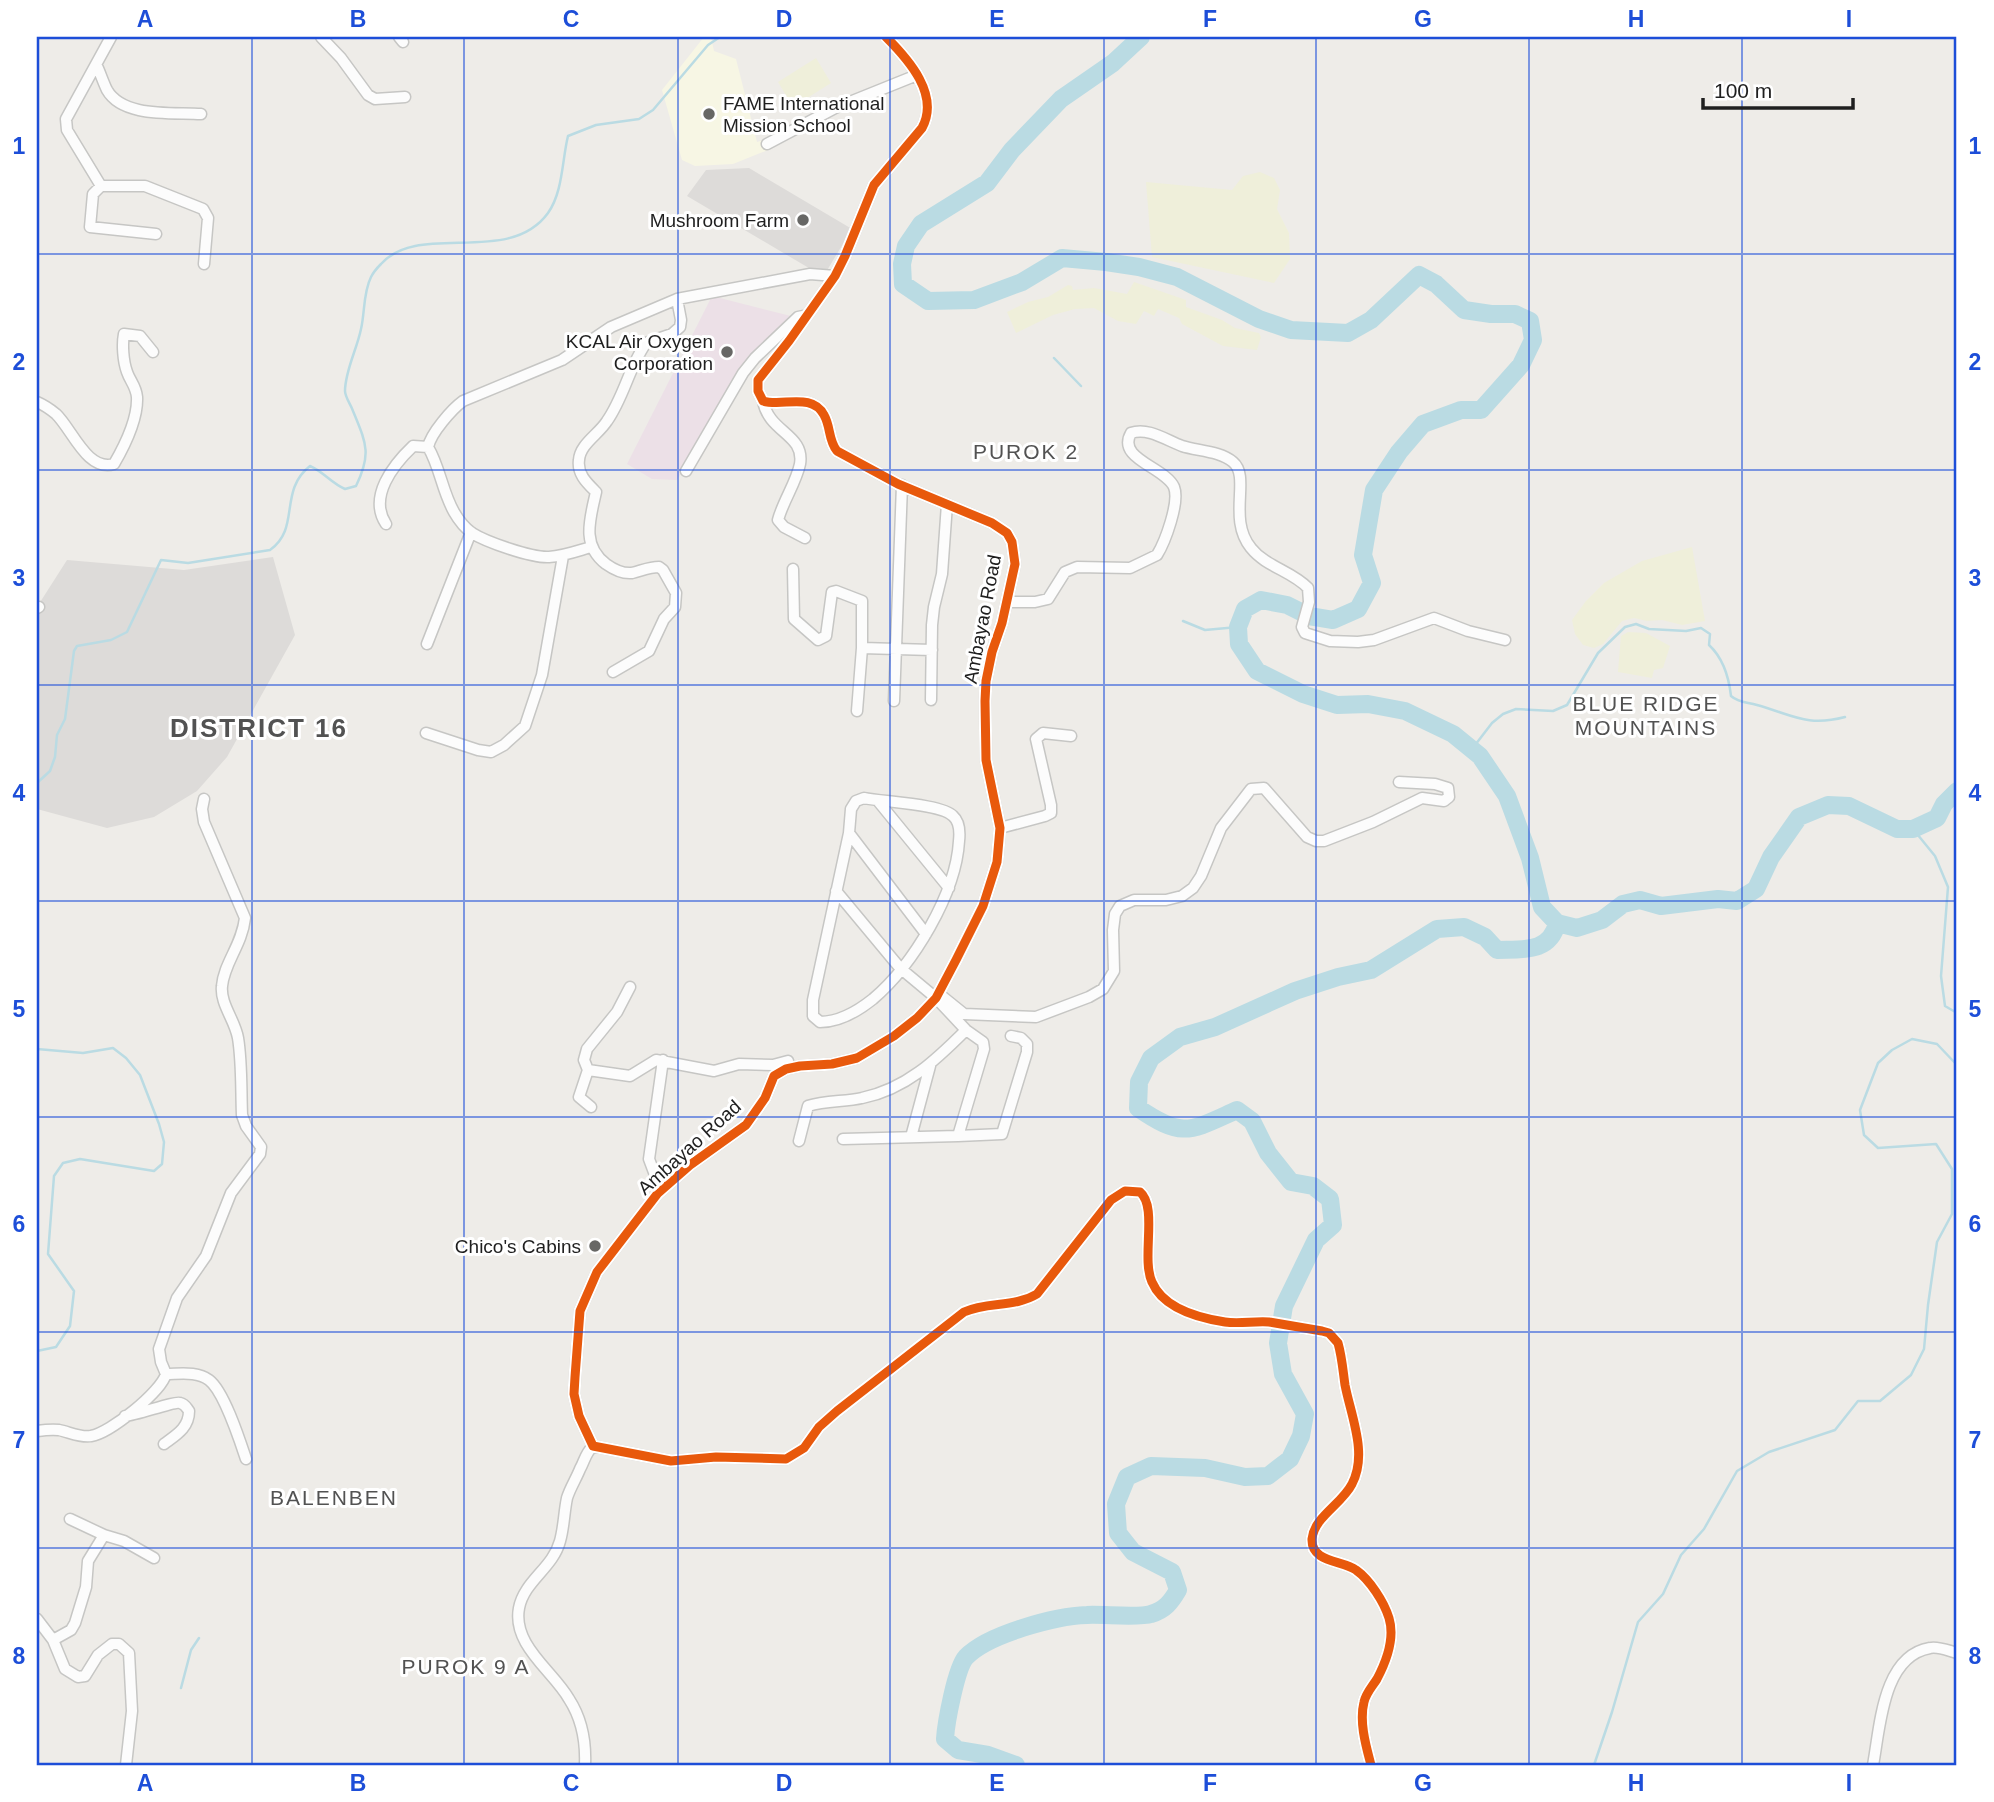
<svg xmlns="http://www.w3.org/2000/svg" width="1994" height="1802" font-family="Helvetica,sans-serif">
	<style>
		.residential { fill: #dddbd9 }
		.industrial { fill: #ece0e7 }
		.education { fill: #f7f6e4 }
		.farmland { fill: #efefda }
		.lines { fill: none; stroke-linecap: round; stroke-linejoin: round }
		.stream { stroke: #badbe3; stroke-width: 2.5 }
		.river { stroke: #badbe3; stroke-width: 18 }
		.minor-casing { stroke: #c6c6c4; stroke-width: 13 }
		.minor { stroke: #fcfcfc; stroke-width: 10 }
		.cycleway-casing { stroke: #fff; stroke-width: 13 }
		.cycleway { stroke: #e8590c; stroke-width: 9 }
		.grid { fill: none; stroke: #1d4ed8; stroke-width: 2; stroke-opacity: 0.55 }
		.poi-dot { fill: #676765; stroke: #fff; stroke-width: 2.5 }
		.labels { text-anchor: middle; stroke-width: 6; stroke-linejoin: round; paint-order: stroke }
		.poi-label { font-size: 19px; fill: #1f1f1f; stroke: #fff; text-anchor: end }
		.street-label { font-size: 19px; fill: #1f1f1f; stroke: #fff }
		.neighbourhood-label { font-size: 21px; letter-spacing: 2px; fill: #525252; stroke: #fff }
		.district-label { font-size: 26px; font-weight: bold; letter-spacing: 2px; fill: #525252; stroke: #fff }
		.neatline { fill: none; stroke: #1d4ed8; stroke-width: 2.5 }
		.grid-label { font-size: 23px; text-anchor: middle; font-weight: bold; fill: #1d4ed8 }
	</style>
	<rect width="100%" height="100%" fill="#eeece8"/>
	<path class="residential" d="M 749,168 L 852,229 L 826,272 L 814,271 L 687,196 L 706,170 Z
		M 273,557 L 295,635 L 227,757 L 197,791 L 154,817 L 107,828 L 37,809 L 37,607 L 67,560 L 184,570 Z"/>
	<path class="industrial" d="M 712,296 L 799,318 L 746,363 L 677,480 L 652,479 L 627,464 Z"/>
	<path class="education" d="M 704,37 L 711,37 L 714,51 L 736,59 L 757,142 L 766,139 L 768,150 L 733,164 L 695,166 L 682,160 L 662,90 Z"/>
	<path class="farmland" d="M 816,58 L 831,83 L 793,107 L 778,82 Z
		M 1260,172 L 1274,178 L 1280,190 L 1277,209 L 1289,233 L 1290,259 L 1274,283 L 1152,257 L 1146,182 L 1232,190 L 1243,176 Z
		M 1134,282 L 1186,300 L 1186,307 L 1222,320 L 1235,328 L 1259,333 L 1261,337 L 1257,350 L 1223,346 L 1182,324 L 1179,318 L 1158,309 L 1154,316 L 1144,311 L 1136,324 L 1118,321 L 1094,308 L 1075,309 L 1053,315 L 1016,333 L 1007,312 L 1028,302 L 1048,297 L 1068,285 L 1072,286 L 1073,290 L 1094,288 L 1127,294 Z
		M 1692,547 L 1705,621 L 1682,625 L 1662,620 L 1647,621 L 1634,618 L 1622,621 L 1603,644 L 1594,648 L 1583,645 L 1575,634 L 1572,620 L 1586,601 L 1604,583 L 1642,561 Z
		M 1628,632 L 1646,633 L 1670,646 L 1663,668 L 1654,670 L 1652,678 L 1618,672 L 1621,636 Z"/>
	<g class="lines">
		<path class="stream" d="M 1054,358 L 1081,386
			M 1183,621 L 1205,630 L 1238,627
			M 1472,749 L 1492,723 L 1503,714 L 1516,709 L 1553,711 L 1567,705 L 1598,653 L 1625,627 L 1636,624 L 1649,629 L 1686,631 L 1701,628 L 1710,634 L 1709,645 C 1723,658 1729,678 1731,696 C 1739,703 1747,702 1757,705 C 1793,715 1807,727 1845,717
			M 37,783 L 50,771 L 55,757 L 57,735 L 65,719 L 74,651 L 77,646 L 111,640 L 127,632 L 161,560 L 188,563 L 270,550 C 301,528 278,491 310,466 C 324,472 331,483 345,489 L 356,486 C 372,453 366,443 353,411 C 351,405 345,397 345,391 C 345,371 357,349 361,329 C 365,312 363,293 371,277 C 373,273 377,268 381,264 C 419,221 509,267 548,213 C 563,192 562,160 568,136 L 596,125 L 639,119 L 653,110 L 708,45 L 720,37
			M 1913,829 L 1935,856 L 1948,887 L 1941,976 L 1945,1006 L 1957,1013
			M 37,1049 L 83,1053 L 113,1048 L 126,1058 L 140,1075 L 159,1124 L 164,1142 L 162,1164 L 154,1171 L 80,1159 L 63,1163 L 54,1176 L 48,1254 L 74,1291 L 70,1326 L 56,1347 L 37,1351
			M 181,1688 L 191,1650 L 199,1638
			M 1594,1765 L 1612,1712 L 1638,1622 L 1663,1594 L 1681,1555 L 1704,1529 L 1737,1471 L 1769,1452 L 1835,1430 L 1858,1401 L 1880,1401 L 1911,1375 L 1924,1349 L 1928,1305 L 1937,1242 L 1952,1214 L 1952,1169 L 1936,1144 L 1878,1148 L 1864,1135 L 1860,1110 L 1878,1063 L 1892,1050 L 1912,1039 L 1937,1044 L 1957,1065"/>
		<path class="river" d="M 1141,37 L 1113,63 L 1061,99 L 1012,150 L 987,183 L 921,224 L 906,246 L 902,264 L 903,284 L 928,301 L 974,300 L 1022,282 L 1062,258 L 1106,262 L 1139,267 L 1177,277 L 1259,319 L 1291,330 L 1348,333 L 1371,320 L 1419,275 L 1436,284 L 1464,310 L 1491,314 L 1515,314 L 1530,321 L 1533,340 L 1521,365 L 1481,410 L 1461,410 L 1423,424 L 1399,452 L 1374,490 L 1363,555 L 1372,583 L 1358,609 L 1333,620 L 1309,616 L 1287,605 L 1261,600 L 1245,609 L 1238,627 L 1239,644 L 1257,671 L 1303,694 L 1337,705 L 1368,704 L 1405,711 L 1453,734 L 1480,756 L 1507,796 L 1530,858 L 1542,907 L 1557,923 L 1577,928 L 1602,920 L 1623,904 L 1640,900 L 1661,906 L 1718,899 L 1737,901 L 1756,889 L 1771,857 L 1799,817 L 1828,805 L 1849,806 L 1897,829 L 1913,829 L 1937,818 L 1944,804 L 1957,791
			M 1016,1765 L 988,1755 L 958,1750 L 945,1739 C 946,1723 956,1668 966,1657 C 988,1634 1056,1616 1087,1615 C 1102,1614 1139,1618 1151,1614 C 1165,1610 1171,1602 1178,1590 L 1172,1572 L 1133,1552 L 1118,1533 L 1116,1504 L 1127,1477 L 1151,1466 L 1205,1468 L 1245,1477 L 1268,1476 L 1290,1459 L 1301,1436 L 1305,1414 L 1283,1374 L 1278,1343 L 1284,1306 L 1316,1240 L 1333,1225 L 1330,1199 L 1313,1186 L 1291,1182 L 1268,1153 L 1252,1121 L 1237,1110 C 1190,1131 1183,1139 1138,1108 L 1139,1082 L 1151,1058 L 1180,1037 L 1215,1027 L 1295,991 L 1338,977 L 1371,970 L 1437,929 L 1464,927 L 1485,937 L 1497,950 C 1523,949 1550,953 1557,923"/>
		<defs>
			<path id="minor" d="M 111,37 L 66,119 L 67,130 L 101,186 L 145,186 L 203,209 L 208,218 L 204,264
				M 321,37 L 341,58 L 368,95 L 375,99 L 405,97
				M 399,37 L 403,42
				M 96,64 C 100,72 103,82 107,90 C 123,118 173,112 201,114
				M 767,144 L 835,108 L 917,75
				M 101,186 L 93,194 L 90,227 L 156,234
				M 763,401 C 769,433 805,434 800,464 C 796,483 783,501 778,520 L 784,527 L 805,538
				M 37,402 C 44,405 50,409 56,414 C 72,429 87,472 114,464 C 125,445 138,418 137,397 C 136,386 130,381 127,372 C 123,361 122,344 124,334 L 140,336 L 153,352
				M 686,471 L 743,373 L 755,358 L 798,317 L 803,316
				M 386,524 C 368,497 393,465 413,446 L 428,447
				M 591,547 C 577,551 564,556 549,557 C 532,558 486,542 472,533 C 465,528 458,519 454,512 C 442,491 440,467 428,447 C 431,433 452,409 463,401 L 562,360 L 611,327 L 677,299 L 810,274 L 835,276
				M 793,569 L 794,619 L 818,640 L 826,636 L 832,592 L 836,591 L 862,601 L 862,648 L 857,711
				M 1007,602 L 1035,602 L 1048,599 L 1065,572 L 1077,567 L 1130,568 L 1157,555 C 1165,542 1180,502 1174,487 C 1165,467 1116,459 1131,433 C 1148,427 1166,440 1182,446 C 1198,451 1220,451 1233,462 C 1251,477 1227,519 1251,548 C 1266,567 1292,571 1308,588 L 1309,602 L 1302,627 L 1305,633 L 1330,641 L 1358,642 L 1374,640 L 1434,618 L 1468,631 L 1505,640
				M 37,608 L 39,607
				M 427,644 L 471,532
				M 862,648 L 932,650
				M 613,672 L 649,651 L 664,619 L 675,607 L 676,593 L 663,570 L 659,567 C 649,567 641,571 632,573 C 622,574 613,569 606,564 C 581,545 590,519 596,492 C 587,483 577,474 579,460 C 580,444 599,434 607,421 C 624,397 629,367 646,343 L 672,334 L 680,327 L 681,320 L 677,299
				M 931,700 L 932,625 L 934,607 L 942,574 L 947,504
				M 894,701 L 902,485
				M 426,733 L 478,750 L 491,752 L 504,745 L 525,726 L 542,675 L 563,556
				M 864,798 C 883,802 942,804 953,816 C 960,822 960,832 959,841 C 956,894 913,965 873,999 C 858,1011 839,1022 820,1022 L 813,1016 L 813,1000 L 849,833 L 851,809 L 856,801 Z
				M 878,801 L 949,888
				M 1000,828 L 1045,816 L 1051,813 L 1051,805 L 1036,739 L 1043,733 L 1071,736
				M 849,833 L 926,934
				M 836,891 L 900,968 L 936,998 L 966,1030 L 983,1042 L 984,1049 L 958,1136 L 843,1139
				M 630,987 L 617,1012 L 587,1049 L 584,1060 L 588,1070 L 630,1076 L 656,1060 L 714,1071 L 739,1064 L 773,1065 L 788,1061
				M 938,993 L 964,1014 L 1036,1017 L 1089,997 L 1103,989 L 1114,971 L 1113,930 L 1115,914 L 1120,906 L 1134,900 L 1166,900 L 1182,896 L 1193,888 L 1201,876 L 1221,828 L 1251,789 L 1264,788 L 1307,837 L 1316,841 L 1324,841 L 1373,822 L 1422,798 L 1444,801 L 1449,797 L 1448,788 L 1435,784 L 1399,782
				M 663,1060 L 649,1159 L 655,1175 L 664,1187
				M 588,1070 L 579,1097 L 591,1107
				M 958,1136 L 1002,1134 L 1027,1052 L 1027,1044 L 1021,1038 L 1011,1036
				M 911,1137 L 930,1066
				M 799,1141 L 808,1106 C 825,1100 845,1102 862,1098 C 906,1089 936,1060 966,1030
				M 166,1374 L 161,1362 L 159,1349 L 177,1298 L 206,1256 L 231,1193 L 260,1154 L 261,1147 L 246,1126 L 242,1115 C 241,1090 242,1062 238,1038 C 235,1020 220,1004 222,986 C 224,963 242,945 245,918 L 204,822 L 202,809 L 204,799
				M 125,1416 C 138,1415 174,1401 180,1403 C 185,1404 186,1407 189,1411 C 189,1428 176,1435 164,1444
				M 37,1431 C 44,1430 52,1429 59,1430 C 69,1432 81,1438 91,1436 C 110,1433 161,1392 166,1374 C 180,1374 197,1371 209,1380 C 224,1391 240,1441 246,1459
				M 593,1446 L 579,1416 L 574,1394 L 575,1377 L 580,1311 L 597,1272 L 658,1193 L 690,1165 L 746,1125 L 765,1098 L 774,1076 L 786,1069 L 800,1066 L 832,1064 L 857,1058 L 894,1036 L 917,1018 L 936,998 L 956,960 L 983,906 L 997,862 L 1000,828 L 986,760 L 985,701 L 986,681 L 992,652 L 1002,623 L 1015,564 L 1012,542 L 1007,533 L 992,523 L 898,484 L 837,451 C 828,440 831,427 824,415 C 812,392 782,407 763,401 L 758,391 L 758,380 L 789,341 L 835,276 L 845,256 L 874,185 L 922,128 C 940,95 909,60 886,37
				M 593,1446 L 671,1461 L 716,1457 L 786,1459 L 804,1448 L 819,1427 L 837,1411 L 964,1312 C 988,1301 1014,1308 1037,1294 L 1111,1200 L 1125,1191 L 1140,1192 C 1158,1207 1141,1258 1152,1282 C 1163,1308 1199,1318 1225,1322 C 1239,1324 1254,1321 1269,1322 C 1287,1325 1305,1328 1322,1331 L 1329,1333 L 1338,1343 C 1342,1357 1343,1371 1345,1385 C 1351,1416 1368,1454 1352,1484 C 1342,1504 1314,1517 1312,1539 C 1311,1563 1343,1560 1356,1570 C 1370,1580 1384,1602 1389,1618 C 1395,1638 1386,1662 1377,1679 C 1372,1687 1366,1693 1364,1702 C 1359,1722 1366,1746 1371,1765
				M 70,1519 L 104,1535
				M 37,1619 L 53,1640 L 65,1669 L 78,1677 L 85,1676 L 98,1655 L 112,1644 L 119,1644 L 129,1653 L 132,1711 L 126,1765
				M 53,1640 L 71,1630 L 75,1623 L 86,1587 L 88,1561 L 104,1535 L 124,1541 L 154,1558
				M 585,1765 C 586,1742 582,1719 569,1699 C 553,1671 512,1645 519,1608 C 524,1581 553,1568 560,1541 C 564,1527 564,1512 567,1498 C 570,1488 576,1479 580,1469 C 585,1460 585,1454 593,1446
				M 1873,1765 C 1880,1729 1882,1656 1930,1648 C 1938,1646 1949,1651 1957,1653"/>
		</defs>
		<use href="#minor" class="minor-casing"/>
		<use href="#minor" class="minor"/>
		<defs>
			<path id="cycleway" d="M 886,37 C 909,60 940,95 922,128 L 874,185 L 845,256 L 835,276 L 789,341 L 758,380 L 758,391 L 763,401 C 782,407 812,392 824,415 C 831,427 828,440 837,451 L 898,484 L 992,523 L 1007,533 L 1012,542 L 1015,564 L 1002,623 L 992,652 L 986,681 L 985,701 L 986,760 L 1000,828 L 997,862 L 983,906 L 956,960 L 936,998 L 917,1018 L 894,1036 L 857,1058 L 832,1064 L 800,1066 L 786,1069 L 774,1076 L 765,1098 L 746,1125 L 690,1165 L 658,1193 L 597,1272 L 580,1311 L 575,1377 L 574,1394 L 579,1416 L 593,1446 L 671,1461 L 716,1457 L 786,1459 L 804,1448 L 819,1427 L 837,1411 L 964,1312 C 988,1301 1014,1308 1037,1294 L 1111,1200 L 1125,1191 L 1140,1192 C 1158,1207 1141,1258 1152,1282 C 1163,1308 1199,1318 1225,1322 C 1239,1324 1254,1321 1269,1322 C 1287,1325 1305,1328 1322,1331 L 1329,1333 L 1338,1343 C 1342,1357 1343,1371 1345,1385 C 1351,1416 1368,1454 1352,1484 C 1342,1504 1314,1517 1312,1539 C 1311,1563 1343,1560 1356,1570 C 1370,1580 1384,1602 1389,1618 C 1395,1638 1386,1662 1377,1679 C 1372,1687 1366,1693 1364,1702 C 1359,1722 1366,1746 1371,1765"/>
		</defs>
		<use href="#cycleway" class="cycleway-casing"/>
		<use href="#cycleway" class="cycleway"/>
	</g>
	<path class="grid" d="M 252,37 L 252,1765M 464,37 L 464,1765M 678,37 L 678,1765M 890,37 L 890,1765M 1104,37 L 1104,1765M 1316,37 L 1316,1765M 1529,37 L 1529,1765M 1742,37 L 1742,1765M 37,254 L 1957,254M 37,470 L 1957,470M 37,685 L 1957,685M 37,901 L 1957,901M 37,1117 L 1957,1117M 37,1332 L 1957,1332M 37,1548 L 1957,1548"/>
	<g class="poi-dot">
		<circle cx="709" cy="114" r="7"/>
		<circle cx="803" cy="220" r="7"/>
		<circle cx="727" cy="352" r="7"/>
		<circle cx="595" cy="1246" r="7"/>
	</g>
	<g class="labels">
		<g class="poi-label">
			<text x="723" y="110" text-anchor="start">FAME International<tspan x="723" dy="22">Mission School</tspan></text>
			<text x="789" y="227">Mushroom Farm</text>
			<text x="713" y="348">KCAL Air Oxygen<tspan x="713" dy="22">Corporation</tspan></text>
			<text x="581" y="1253">Chico's Cabins</text>
		</g>
		<g class="street-label">
			<text transform="translate(982 619) rotate(-79)" y="7">Ambayao Road</text>
			<text transform="translate(689 1147) rotate(-42)" y="7">Ambayao Road</text>
		</g>
		<g class="neighbourhood-label">
			<text x="1026" y="459">PUROK 2</text>
			<text x="1646" y="711">BLUE RIDGE<tspan x="1646" dy="24">MOUNTAINS</tspan></text>
			<text x="334" y="1505">BALENBEN</text>
			<text x="466" y="1674">PUROK 9 A</text>
		</g>
		<g class="district-label">
			<text x="259" y="737">DISTRICT 16</text>
		</g>
	</g>
	<rect width="1994" height="1802" fill="none" stroke="#ffffff" stroke-width="77"/>
	<path d="M1703 98v10h150v-10" fill="none" stroke="#1f1f1f" stroke-width="3.5"/>
	<text x="1714" y="98" font-size="21" fill="#1f1f1f" stroke="#ffffff" stroke-width="5" paint-order="stroke">100 m</text>
	<rect x="38" y="38" width="1917" height="1726" class="neatline"/>
	<g class="grid-label">
		<text x="145" y="27">A</text>
		<text x="358" y="27">B</text>
		<text x="571" y="27">C</text>
		<text x="784" y="27">D</text>
		<text x="997" y="27">E</text>
		<text x="1210" y="27">F</text>
		<text x="1423" y="27">G</text>
		<text x="1636" y="27">H</text>
		<text x="1849" y="27">I</text>
		<text x="19" y="154">1</text>
		<text x="1975" y="154">1</text>
		<text x="19" y="370">2</text>
		<text x="1975" y="370">2</text>
		<text x="19" y="586">3</text>
		<text x="1975" y="586">3</text>
		<text x="19" y="801">4</text>
		<text x="1975" y="801">4</text>
		<text x="19" y="1017">5</text>
		<text x="1975" y="1017">5</text>
		<text x="19" y="1232">6</text>
		<text x="1975" y="1232">6</text>
		<text x="19" y="1448">7</text>
		<text x="1975" y="1448">7</text>
		<text x="19" y="1664">8</text>
		<text x="1975" y="1664">8</text>
		<text x="145" y="1791">A</text>
		<text x="358" y="1791">B</text>
		<text x="571" y="1791">C</text>
		<text x="784" y="1791">D</text>
		<text x="997" y="1791">E</text>
		<text x="1210" y="1791">F</text>
		<text x="1423" y="1791">G</text>
		<text x="1636" y="1791">H</text>
		<text x="1849" y="1791">I</text>
	</g>
</svg>
